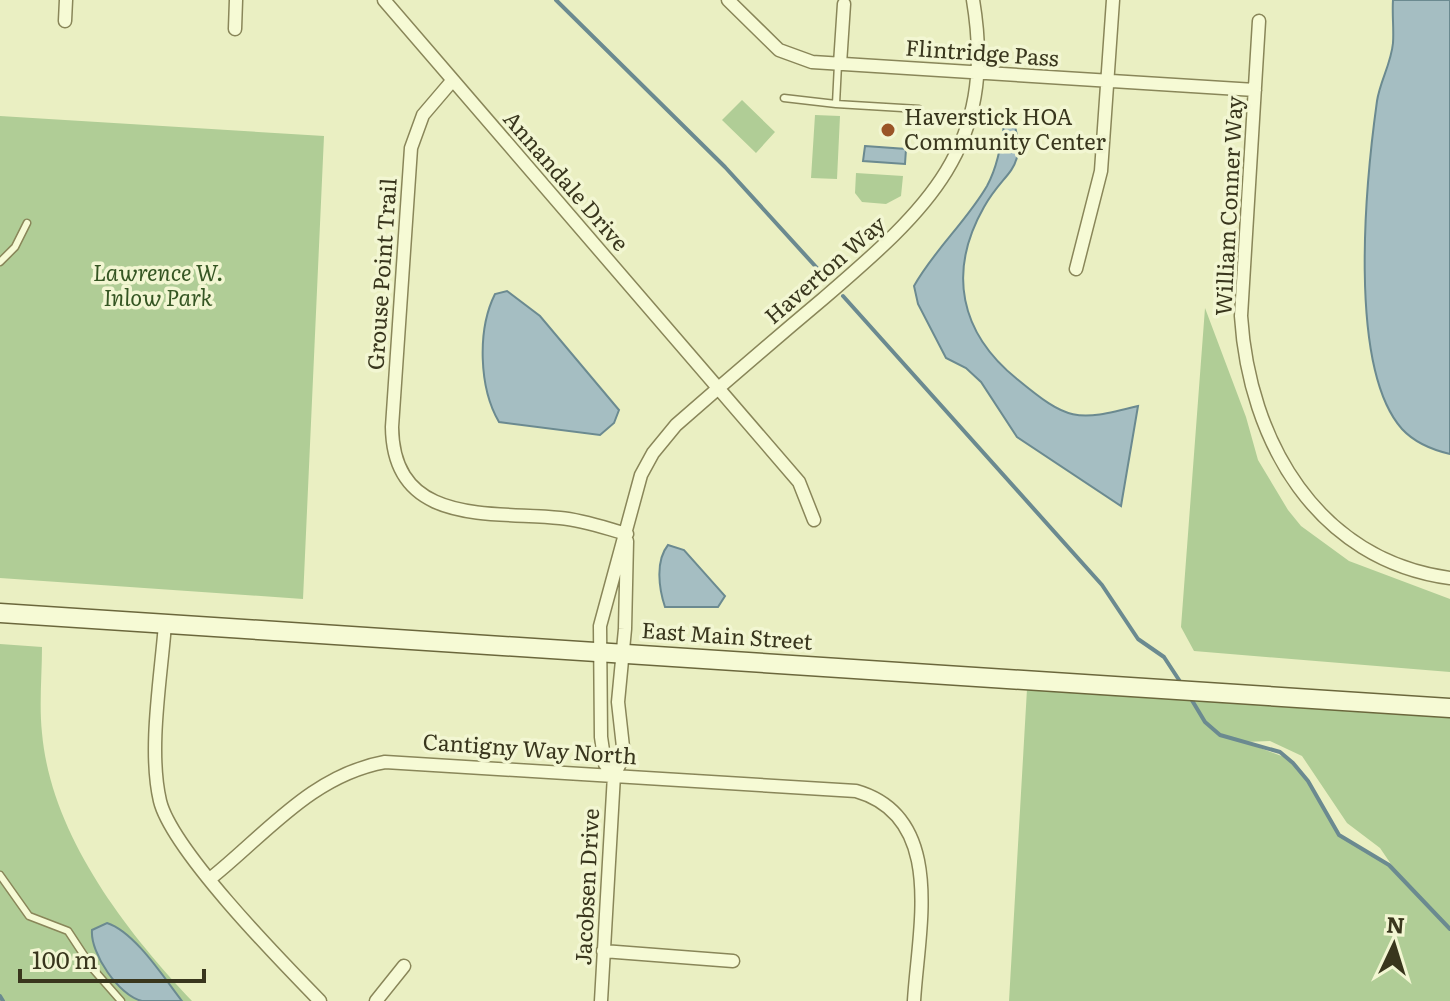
<svg xmlns="http://www.w3.org/2000/svg" width="1450" height="1001" font-family="Literata,serif">
	<style>
		.green { fill: #b0cd96; fill-rule: evenodd }
		.water { fill: #a5bec2; stroke: #6b8a90; stroke-width: 2 }
		.lines { fill: none; stroke-linecap: round; stroke-linejoin: round }
		.stream { stroke: #6b8a90; stroke-width: 4 }
		.service-casing { stroke: #898659; stroke-width: 9 }
		.minor-casing { stroke: #898659; stroke-width: 15 }
		.secondary-casing { stroke: #6b673c; stroke-width: 21 }
		.service { stroke: #f6fad5; stroke-width: 6 }
		.minor { stroke: #f6fad5; stroke-width: 12 }
		.secondary { stroke: #f6fad5; stroke-width: 18 }
		.poi-dot { fill: #9a5527; stroke: #f2f6d2; stroke-width: 3 }
		.labels { text-anchor: middle; stroke-width: 7; stroke-linejoin: round; paint-order: stroke }
		.street-label { font-size: 22px; fill: #39361d; stroke: #f2f6d2 }
		.poi-label { font-size: 22px; fill: #39361d; stroke: #f2f6d2; text-anchor: start }
		.park-label { font-size: 22px; font-style: italic; fill: #355623; stroke: #f2f6d2 }
	</style>
	<rect width="100%" height="100%" fill="#eaefc2"/>
	<path class="green" d="M 742,100 L 775,132 L 756,153 L 722,120 Z
		M 815,115 L 840,116 L 837,179 L 811,178 Z
		M 0,116 L 324,136 L 303,599 L 0,578 Z
		M 856,173 L 903,176 L 901,196 L 886,204 L 862,202 L 855,193 Z
		M 1205,308 L 1246,417 L 1258,460 L 1288,510 L 1301,526 L 1349,561 L 1450,599 L 1450,672 L 1194,651 L 1181,627 Z
		M 0,644 L 42,647 C 42,675 39,705 42,733 C 51,834 124,929 192,1001 L 0,1001 Z
		M 1027,689 L 1450,713 L 1450,1001 L 1009,1001 ZM 1270,741 L 1302,756 L 1347,823 L 1380,848 L 1395,870 L 1339,835 L 1308,781 L 1287,758 L 1244,742 Z"/>
	<path class="water" d="M 1393,0 L 1450,0 L 1450,454 C 1433,450 1414,442 1402,429 C 1347,367 1366,180 1377,101 C 1380,81 1391,64 1393,43 C 1394,29 1392,14 1393,0 Z
		M 1005,120 L 1014,122 C 1027,172 1006,168 984,207 C 947,272 960,333 1017,379 C 1068,421 1075,422 1138,406 L 1121,506 L 1017,437 L 981,382 L 966,368 L 946,358 L 918,304 L 914,286 C 934,250 966,222 987,186 C 998,166 1001,143 1005,120 Z
		M 865,146 L 906,149 L 905,164 L 863,161 Z
		M 507,291 L 540,316 L 619,410 L 614,423 L 600,435 L 499,422 C 479,388 477,330 495,294 Z
		M 668,545 L 684,550 L 725,596 L 718,607 L 665,607 C 659,589 655,561 668,545 Z
		M 107,923 C 135,932 164,978 182,1001 C 170,1001 154,1001 142,1001 C 119,996 90,953 92,930 Z"/>
	<g class="lines">
		<path class="stream" d="M 556,0 L 725,167 L 827,279
			M 843,296 L 1102,585 L 1138,639 L 1164,657 L 1181,683
			M 1190,697 L 1205,722 L 1220,735 L 1280,752 L 1293,763 L 1308,781 L 1339,835 L 1389,865 L 1450,929
			M 0,996 L 3,1001"/>
		<defs>
			<path id="service" d="M 838,64 L 836,104 L 919,109
				M 784,98 L 836,104
				M 0,262 L 15,247 L 27,223
				M 0,875 L 29,916 L 68,931 L 93,969 L 121,1001"/>
			<path id="minor" d="M 384,0 L 799,482 L 814,520
				M 728,0 L 779,50 L 812,62 L 1255,90
				M 65,21 L 66,0
				M 1259,21 L 1241,316 C 1249,441 1317,560 1450,578
				M 235,29 L 236,0
				M 840,64 L 844,4
				M 452,81 L 423,115 L 411,148 L 392,427 C 393,527 492,511 560,518 C 583,520 605,528 627,534
				M 1076,269 L 1101,171 L 1113,0
				M 165,624 C 161,677 148,750 160,801 C 172,850 281,961 320,1001
				M 614,775 L 605,764 L 601,737 L 600,626 L 641,475 L 653,453 L 676,425 C 725,382 774,340 824,298 C 926,210 998,148 973,0
				M 211,878 C 266,834 312,775 385,762 L 856,791 C 947,817 918,930 914,1001
				M 603,951 L 733,961
				M 376,1001 L 404,966
				M 601,1001 L 614,775 L 624,756 L 618,702 L 625,629 L 627,541"/>
			<path id="secondary" d="M 0,613 L 1450,708"/>
		</defs>
		<use href="#service" class="service-casing"/>
		<use href="#minor" class="minor-casing"/>
		<use href="#secondary" class="secondary-casing"/>
		<use href="#service" class="service"/>
		<use href="#minor" class="minor"/>
		<use href="#secondary" class="secondary"/>
	</g>
	<circle class="poi-dot" cx="888" cy="130" r="8"/>
	<g class="labels">
		<g class="street-label">
			<text transform="translate(982 53) rotate(4)" y="8">Flintridge Pass</text>
			<text transform="translate(566 181) rotate(49)" y="8">Annandale Drive</text>
			<text transform="translate(1229 206) rotate(-87)" y="8">William Conner Way</text>
			<text transform="translate(825 270) rotate(-41)" y="8">Haverton Way</text>
			<text transform="translate(382 274) rotate(-86)" y="8">Grouse Point Trail</text>
			<text transform="translate(727 636) rotate(4)" y="8">East Main Street</text>
			<text transform="translate(530 749) rotate(4)" y="8">Cantigny Way North</text>
			<text transform="translate(587 887) rotate(-87)" y="8">Jacobsen Drive</text>
		</g>
		<g class="poi-label">
			<text x="904" y="125">Haverstick HOA<tspan x="904" dy="25">Community Center</tspan></text>
		</g>
		<g class="park-label">
			<text x="158" y="281">Lawrence W.<tspan x="158" dy="25">Inlow Park</tspan></text>
		</g>
	</g>
	<g transform="translate(1394 945) rotate(4)" stroke="#f2f6d2" stroke-width="6" paint-order="stroke">
	<path d="M0-6L14 30L0 20L-14 30Z" fill="#39361d"/>
	<text y="-12" font-size="22" font-weight="bold" text-anchor="middle" fill="#39361d">N</text>
	</g>
	<path d="M20 969v12h184v-12" fill="none" stroke="#39361d" stroke-width="4"/>
	<text x="32" y="969" font-size="24" fill="#39361d" stroke="#f2f6d2" stroke-width="6" paint-order="stroke">100 m</text>
</svg>
